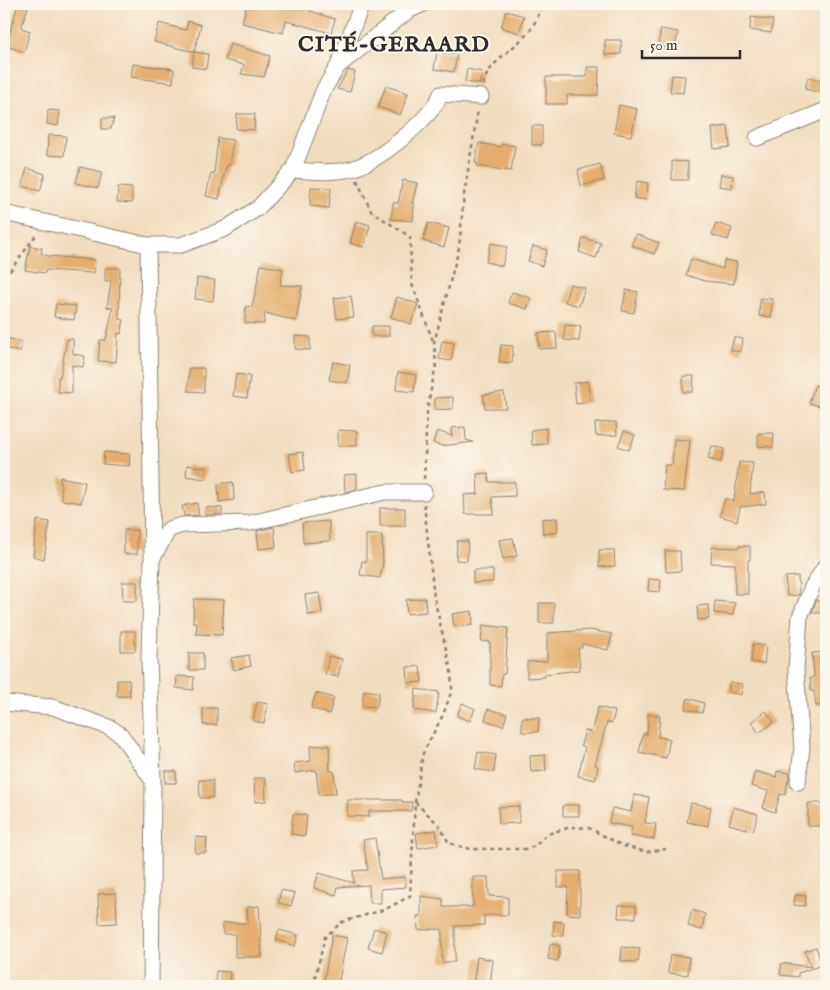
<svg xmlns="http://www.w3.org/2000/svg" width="830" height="990" font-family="'IM FELL English',serif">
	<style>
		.building { fill: #e4ad6d }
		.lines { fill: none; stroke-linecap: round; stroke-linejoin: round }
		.minor-casing { stroke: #8e8474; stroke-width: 17 }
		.path { stroke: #8e8474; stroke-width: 2.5; stroke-dasharray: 4 4; stroke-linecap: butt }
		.minor { stroke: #fff; stroke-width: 15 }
		.labels { text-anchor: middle; stroke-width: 4; stroke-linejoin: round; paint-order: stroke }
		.district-label { font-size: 22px; font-weight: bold; letter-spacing: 1px; fill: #2b2b2b; stroke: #fbf7ec }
	</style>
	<rect width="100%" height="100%" fill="#fbf7ec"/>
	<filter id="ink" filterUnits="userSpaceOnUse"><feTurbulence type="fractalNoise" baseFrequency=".02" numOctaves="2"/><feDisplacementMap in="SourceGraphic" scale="10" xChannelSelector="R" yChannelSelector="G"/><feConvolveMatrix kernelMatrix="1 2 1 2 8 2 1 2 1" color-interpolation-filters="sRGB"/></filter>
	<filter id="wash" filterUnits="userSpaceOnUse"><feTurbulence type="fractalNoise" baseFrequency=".0096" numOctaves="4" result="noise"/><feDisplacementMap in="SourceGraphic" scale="20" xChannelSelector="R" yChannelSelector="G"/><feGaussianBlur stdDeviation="1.12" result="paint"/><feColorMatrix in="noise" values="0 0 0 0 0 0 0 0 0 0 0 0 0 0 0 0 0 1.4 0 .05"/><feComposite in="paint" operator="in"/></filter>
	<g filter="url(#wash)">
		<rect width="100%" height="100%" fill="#f1ddbe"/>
		<g id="blocks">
			<path class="building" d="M 18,4 L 29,4 L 21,28 L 30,31 L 24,52 L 6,46 Z
				M 247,4 L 276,4 L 292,7 L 292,4 L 295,4 L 311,7 L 310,11 L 335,19 L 331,33 L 286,21 L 283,33 L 242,23 Z
				M 506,11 L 524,16 L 519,33 L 501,27 Z
				M 751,17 L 773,20 L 771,33 L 750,30 Z
				M 188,21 L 201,25 L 194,52 L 208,54 L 206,69 L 192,67 L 194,52 L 154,42 L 159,23 L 186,30 Z
				M 661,29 L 678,32 L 675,50 L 658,46 Z
				M 605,40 L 621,40 L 621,54 L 605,55 Z
				M 230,44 L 270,56 L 264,77 L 241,74 L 244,65 L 225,60 Z
				M 437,52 L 457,54 L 454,72 L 434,69 Z
				M 133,64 L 174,69 L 173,83 L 131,77 Z
				M 587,67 L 599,67 L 598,95 L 567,95 L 567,104 L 546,104 L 546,77 L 587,77 Z
				M 467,69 L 482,72 L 480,84 L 465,82 Z
				M 348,70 L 355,72 L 350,92 L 337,89 Z
				M 672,75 L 685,76 L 683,93 L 670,92 Z
				M 808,77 L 824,81 L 821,93 L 805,89 Z
				M 386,86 L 408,93 L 400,115 L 378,107 Z
				M 619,105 L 637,109 L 631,136 L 614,133 Z
				M 48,110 L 60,111 L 58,126 L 47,124 Z
				M 237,114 L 255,114 L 254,130 L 236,129 Z
				M 102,118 L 114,118 L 111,129 L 102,129 Z
				M 532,126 L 542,126 L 542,145 L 532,145 Z
				M 728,126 L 730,147 L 714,149 L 712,128 Z
				M 48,135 L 66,136 L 64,156 L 47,155 Z
				M 218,138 L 233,140 L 229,166 L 226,166 L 219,199 L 206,196 L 211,173 L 214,174 Z
				M 479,143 L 501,147 L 502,144 L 515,146 L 511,171 L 477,166 L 478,164 L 475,163 Z
				M 672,161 L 688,162 L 688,180 L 672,180 Z
				M 600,164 L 604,180 L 581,186 L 578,170 Z
				M 80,167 L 102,172 L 98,188 L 76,183 Z
				M 27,168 L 45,174 L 40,191 L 22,186 Z
				M 721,174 L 733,176 L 732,188 L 719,186 Z
				M 403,180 L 417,183 L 412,204 L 414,204 L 413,221 L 391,219 L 393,203 L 398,203 Z
				M 637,181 L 648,183 L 646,200 L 634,198 Z
				M 118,187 L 132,188 L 132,203 L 117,202 Z
				M 311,187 L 331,188 L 329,208 L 310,206 Z
				M 356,221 L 370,225 L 364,247 L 350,243 Z
				M 428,223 L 449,228 L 444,247 L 423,241 Z
				M 716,223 L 732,228 L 728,240 L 712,235 Z
				M 636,234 L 659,243 L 654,254 L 631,245 Z
				M 583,238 L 601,243 L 596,258 L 579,252 Z
				M 491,243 L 507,247 L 502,266 L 486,262 Z
				M 30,246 L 42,248 L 41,253 L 48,256 L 95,260 L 94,273 L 46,270 L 45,273 L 25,270 Z
				M 533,246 L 547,250 L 542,266 L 528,261 Z
				M 691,259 L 723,269 L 724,260 L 737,262 L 734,284 L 705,281 L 686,275 Z
				M 261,265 L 283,269 L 280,285 L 302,286 L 296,321 L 265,313 L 264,324 L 245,323 L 246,306 L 252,307 Z
				M 105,268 L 120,268 L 119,319 L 124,320 L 121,334 L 118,333 L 116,362 L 98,361 L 100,340 L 106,340 L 113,308 L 107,307 L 111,281 L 105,281 Z
				M 197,278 L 215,280 L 213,301 L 195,299 Z
				M 570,284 L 585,288 L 579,306 L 565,302 Z
				M 626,290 L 638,292 L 634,313 L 622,311 Z
				M 512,292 L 531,298 L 527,309 L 508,303 Z
				M 351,296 L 354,317 L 337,319 L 334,298 Z
				M 397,297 L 418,304 L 411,324 L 391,317 Z
				M 760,298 L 772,299 L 771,317 L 759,316 Z
				M 56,304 L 76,306 L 74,320 L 54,317 Z
				M 565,325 L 581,326 L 579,341 L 564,340 Z
				M 372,326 L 389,326 L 389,336 L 372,336 Z
				M 556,332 L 557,348 L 539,349 L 538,333 Z
				M 295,336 L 310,337 L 310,350 L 295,349 Z
				M 734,337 L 743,339 L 741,352 L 731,350 Z
				M 7,338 L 22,342 L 20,352 L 4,348 Z
				M 67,339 L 73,339 L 73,354 L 85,356 L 83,367 L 72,365 L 72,393 L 58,392 L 58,377 L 60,377 Z
				M 442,341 L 454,343 L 451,361 L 439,359 Z
				M 501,345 L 513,346 L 512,363 L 499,362 Z
				M 333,362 L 350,365 L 347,383 L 329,380 Z
				M 189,368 L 204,368 L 204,392 L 188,391 Z
				M 398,372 L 416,375 L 414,392 L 396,390 Z
				M 236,374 L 250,376 L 247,398 L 233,396 Z
				M 683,376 L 694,376 L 693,392 L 683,392 Z
				M 588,381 L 590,402 L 576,404 L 574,383 Z
				M 815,385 L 826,389 L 826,408 L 809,403 Z
				M 504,392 L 506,408 L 485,408 L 483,395 Z
				M 453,397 L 453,409 L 435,410 L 435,398 Z
				M 616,422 L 617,435 L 596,436 L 595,423 Z
				M 465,427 L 466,440 L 473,442 L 442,446 L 433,443 L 437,431 L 452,436 L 451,428 Z
				M 546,428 L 547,444 L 532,445 L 531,430 Z
				M 338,430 L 357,431 L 357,446 L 338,446 Z
				M 624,431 L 635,435 L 629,450 L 618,446 Z
				M 758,433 L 774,433 L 773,447 L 758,446 Z
				M 674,439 L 690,440 L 684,491 L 663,490 L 665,465 L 672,465 Z
				M 712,446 L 724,449 L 721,462 L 708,459 Z
				M 104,452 L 130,454 L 129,466 L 103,464 Z
				M 303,452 L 305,470 L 292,472 L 289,454 Z
				M 739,462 L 753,463 L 750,494 L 765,492 L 766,504 L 740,507 L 737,521 L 720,516 L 725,498 L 734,501 Z
				M 187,465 L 207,468 L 205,479 L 186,476 Z
				M 488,473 L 489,482 L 515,482 L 515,496 L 492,497 L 494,514 L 465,514 L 464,495 L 478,494 L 477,474 Z
				M 357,474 L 357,489 L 345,492 L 344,475 Z
				M 60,477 L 85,482 L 81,503 L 62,500 Z
				M 233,482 L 234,500 L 219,502 L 218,484 Z
				M 197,503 L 199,515 L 184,516 L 182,506 Z
				M 206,507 L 222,508 L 222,514 L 205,515 Z
				M 380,508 L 405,508 L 405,526 L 380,526 Z
				M 557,518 L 558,532 L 543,534 L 542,519 Z
				M 37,520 L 50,522 L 44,559 L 33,556 Z
				M 329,521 L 330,541 L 303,543 L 302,523 Z
				M 274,527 L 276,547 L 259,549 L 257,531 Z
				M 124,530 L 137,530 L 137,554 L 124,554 Z
				M 366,535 L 382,535 L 383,563 L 380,578 L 360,575 L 362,561 L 366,562 Z
				M 513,538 L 517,556 L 503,559 L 499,540 Z
				M 457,541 L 468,541 L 467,561 L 456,560 Z
				M 739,546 L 750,546 L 750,560 L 748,560 L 748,594 L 735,594 L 735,564 L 711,563 L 712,547 L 739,548 Z
				M 599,550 L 614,550 L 615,566 L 599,567 Z
				M 665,551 L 680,551 L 681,571 L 666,572 Z
				M 473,570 L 493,570 L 493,582 L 473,583 Z
				M 798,576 L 799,595 L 787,596 L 785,577 Z
				M 649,579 L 661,580 L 660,592 L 648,591 Z
				M 122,582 L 137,582 L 137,601 L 123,601 Z
				M 319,593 L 322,613 L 308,615 L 305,595 Z
				M 425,598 L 426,612 L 407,614 L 406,600 Z
				M 194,599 L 224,600 L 222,635 L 196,634 L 197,622 L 193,622 Z
				M 715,601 L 735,603 L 733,615 L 714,613 Z
				M 816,601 L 826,601 L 826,613 L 812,613 Z
				M 539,603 L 554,603 L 554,623 L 539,623 Z
				M 708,605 L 709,619 L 698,620 L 697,606 Z
				M 472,611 L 473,625 L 454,627 L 452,614 Z
				M 483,625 L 508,628 L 505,674 L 502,674 L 501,686 L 490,685 L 490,642 L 481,641 Z
				M 590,630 L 612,634 L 608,650 L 582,644 L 582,648 L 578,648 L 580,670 L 545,674 L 545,677 L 527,678 L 527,662 L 547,661 L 547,633 Z
				M 121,631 L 135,631 L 135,651 L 121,651 Z
				M 753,644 L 766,646 L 764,664 L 751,662 Z
				M 824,652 L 826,705 L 816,706 L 814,691 L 811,691 L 810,678 L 814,677 L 812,653 Z
				M 189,653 L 203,653 L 203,670 L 189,670 Z
				M 249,655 L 251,666 L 234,670 L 231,658 Z
				M 329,656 L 342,659 L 338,677 L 325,674 Z
				M 420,666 L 422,682 L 408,683 L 407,667 Z
				M 177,676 L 194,677 L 193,690 L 176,688 Z
				M 117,680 L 129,680 L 130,696 L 117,696 Z
				M 730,682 L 743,684 L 741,695 L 728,692 Z
				M 416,689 L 439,692 L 436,713 L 414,710 Z
				M 364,690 L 379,692 L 377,707 L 362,706 Z
				M 316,693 L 334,698 L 329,714 L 311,708 Z
				M 688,698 L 704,703 L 702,713 L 685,709 Z
				M 257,702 L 268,704 L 264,723 L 253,721 Z
				M 462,703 L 475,709 L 470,721 L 457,716 Z
				M 598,707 L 615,711 L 612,723 L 607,722 L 595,765 L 598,766 L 595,780 L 578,776 L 585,747 L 581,745 L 585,730 L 591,732 Z
				M 203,708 L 217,708 L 217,725 L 203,725 Z
				M 488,709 L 507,714 L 503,726 L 485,720 Z
				M 766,711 L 774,722 L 759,733 L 751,722 Z
				M 648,714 L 660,715 L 658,737 L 670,739 L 666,758 L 639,752 L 643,734 L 647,734 Z
				M 522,718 L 539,718 L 538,732 L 522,732 Z
				M 329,745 L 330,771 L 334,771 L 336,793 L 319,795 L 316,770 L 295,773 L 294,763 L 311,761 L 310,746 Z
				M 478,752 L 496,755 L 494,772 L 475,769 Z
				M 545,755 L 546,771 L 531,772 L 530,756 Z
				M 165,771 L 176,771 L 176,783 L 165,783 Z
				M 755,771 L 776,777 L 777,771 L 790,773 L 785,795 L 780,794 L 775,812 L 763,808 L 768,791 L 751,786 Z
				M 254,778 L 265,778 L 266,801 L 255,802 Z
				M 199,780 L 213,780 L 213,798 L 200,798 Z
				M 634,795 L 649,797 L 645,823 L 656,824 L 654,839 L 630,836 L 632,827 L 609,823 L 612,808 L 631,812 Z
				M 348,800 L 402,800 L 402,802 L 412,802 L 411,811 L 369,811 L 369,817 L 347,816 Z
				M 691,803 L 711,807 L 708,826 L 687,822 Z
				M 808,803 L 822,803 L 822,826 L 808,826 Z
				M 563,805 L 579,805 L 579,816 L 563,816 Z
				M 519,806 L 519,823 L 499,824 L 498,807 Z
				M 734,807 L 758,814 L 753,831 L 729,824 Z
				M 293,814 L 307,815 L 305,836 L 291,834 Z
				M 436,830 L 438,845 L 418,848 L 416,833 Z
				M 196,837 L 207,838 L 206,853 L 195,853 Z
				M 375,838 L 381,879 L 405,877 L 406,887 L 381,889 L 381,903 L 370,903 L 369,885 L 338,887 L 336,895 L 314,888 L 319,873 L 354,883 L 353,871 L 368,870 L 363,840 Z
				M 558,871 L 580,871 L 580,915 L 567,914 L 568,887 L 558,887 Z
				M 473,877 L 488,877 L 489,896 L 508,897 L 508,915 L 484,915 L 484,925 L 455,926 L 455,962 L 442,962 L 442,929 L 418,930 L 417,916 L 421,916 L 421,896 L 443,899 L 443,907 L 473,907 Z
				M 281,890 L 295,893 L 291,906 L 278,903 Z
				M 116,893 L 117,923 L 99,924 L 98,894 Z
				M 795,895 L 806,896 L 805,906 L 794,905 Z
				M 619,905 L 636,906 L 636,918 L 618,918 Z
				M 259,906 L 262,957 L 235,957 L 235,934 L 223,934 L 223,923 L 248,923 L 247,907 Z
				M 692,910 L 705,914 L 702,930 L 688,926 Z
				M 554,921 L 564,922 L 563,936 L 553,935 Z
				M 374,928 L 387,932 L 382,952 L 368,948 Z
				M 279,930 L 298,935 L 295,946 L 276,940 Z
				M 332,935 L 347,938 L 338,986 L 323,986 Z
				M 550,944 L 560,946 L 558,961 L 548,959 Z
				M 622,947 L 640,949 L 638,962 L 621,961 Z
				M 816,947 L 822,965 L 798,973 L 798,977 L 780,975 L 782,963 L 811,967 L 805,951 Z
				M 670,955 L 689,957 L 688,975 L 668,973 Z
				M 477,957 L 493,960 L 490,986 L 473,986 Z
				M 216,971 L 230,972 L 229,984 L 215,983 Z"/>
		</g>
	</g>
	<g filter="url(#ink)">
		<use href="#blocks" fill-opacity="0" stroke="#8e8474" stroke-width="1"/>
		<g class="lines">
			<defs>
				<path id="minor" d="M 338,66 L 408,11 L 423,4
					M 757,138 L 826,110
					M 293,170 C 313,171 331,174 351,169 C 378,162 430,120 441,94 L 481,97
					M 4,213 L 148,245 L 181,245 L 225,229 L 258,208 L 293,170 L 324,89 L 338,66 L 362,4
					M 148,245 L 152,559 L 149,657 L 153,781 L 151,986
					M 152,559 L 169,529 L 183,525 L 250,523 L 385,492 L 424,492
					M 4,703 L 53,707 L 111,728 L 121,735 L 153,781
					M 798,782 L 802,748 L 796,669 L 800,617 L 812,587 L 826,565"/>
			</defs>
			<use href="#minor" class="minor-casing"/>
			<path class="path" d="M 483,85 C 488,63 511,51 526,35 C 534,27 539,14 542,4
				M 357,180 L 371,211 L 410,237 L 412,284 L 433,341
				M 4,277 L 10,271 L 36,235
				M 424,479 L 427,410 L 436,365 L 434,343 L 459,248 L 464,195 L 478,110
				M 415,802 L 439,825 L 449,843 L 470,849 L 526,849 L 535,846 L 547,834 L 571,827 L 589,828 L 621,845 L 646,852 L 666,849
				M 313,986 L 325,937 L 342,922 L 386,909 L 410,896 L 415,802 L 423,753 L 443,715 L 452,690 L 451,671 L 434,597 L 424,504"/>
			<use href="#minor" class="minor"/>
		</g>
	</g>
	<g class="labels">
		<g class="district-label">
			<text x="394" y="51">CITÉ-GERAARD</text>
		</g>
	</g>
	<rect width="830" height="990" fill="none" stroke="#fbf7ec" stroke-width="20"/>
	<path d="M642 50v8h98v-8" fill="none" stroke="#2b2b2b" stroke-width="2.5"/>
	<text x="650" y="50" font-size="15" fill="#2b2b2b" stroke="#fbf7ec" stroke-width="4" paint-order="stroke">50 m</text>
</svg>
